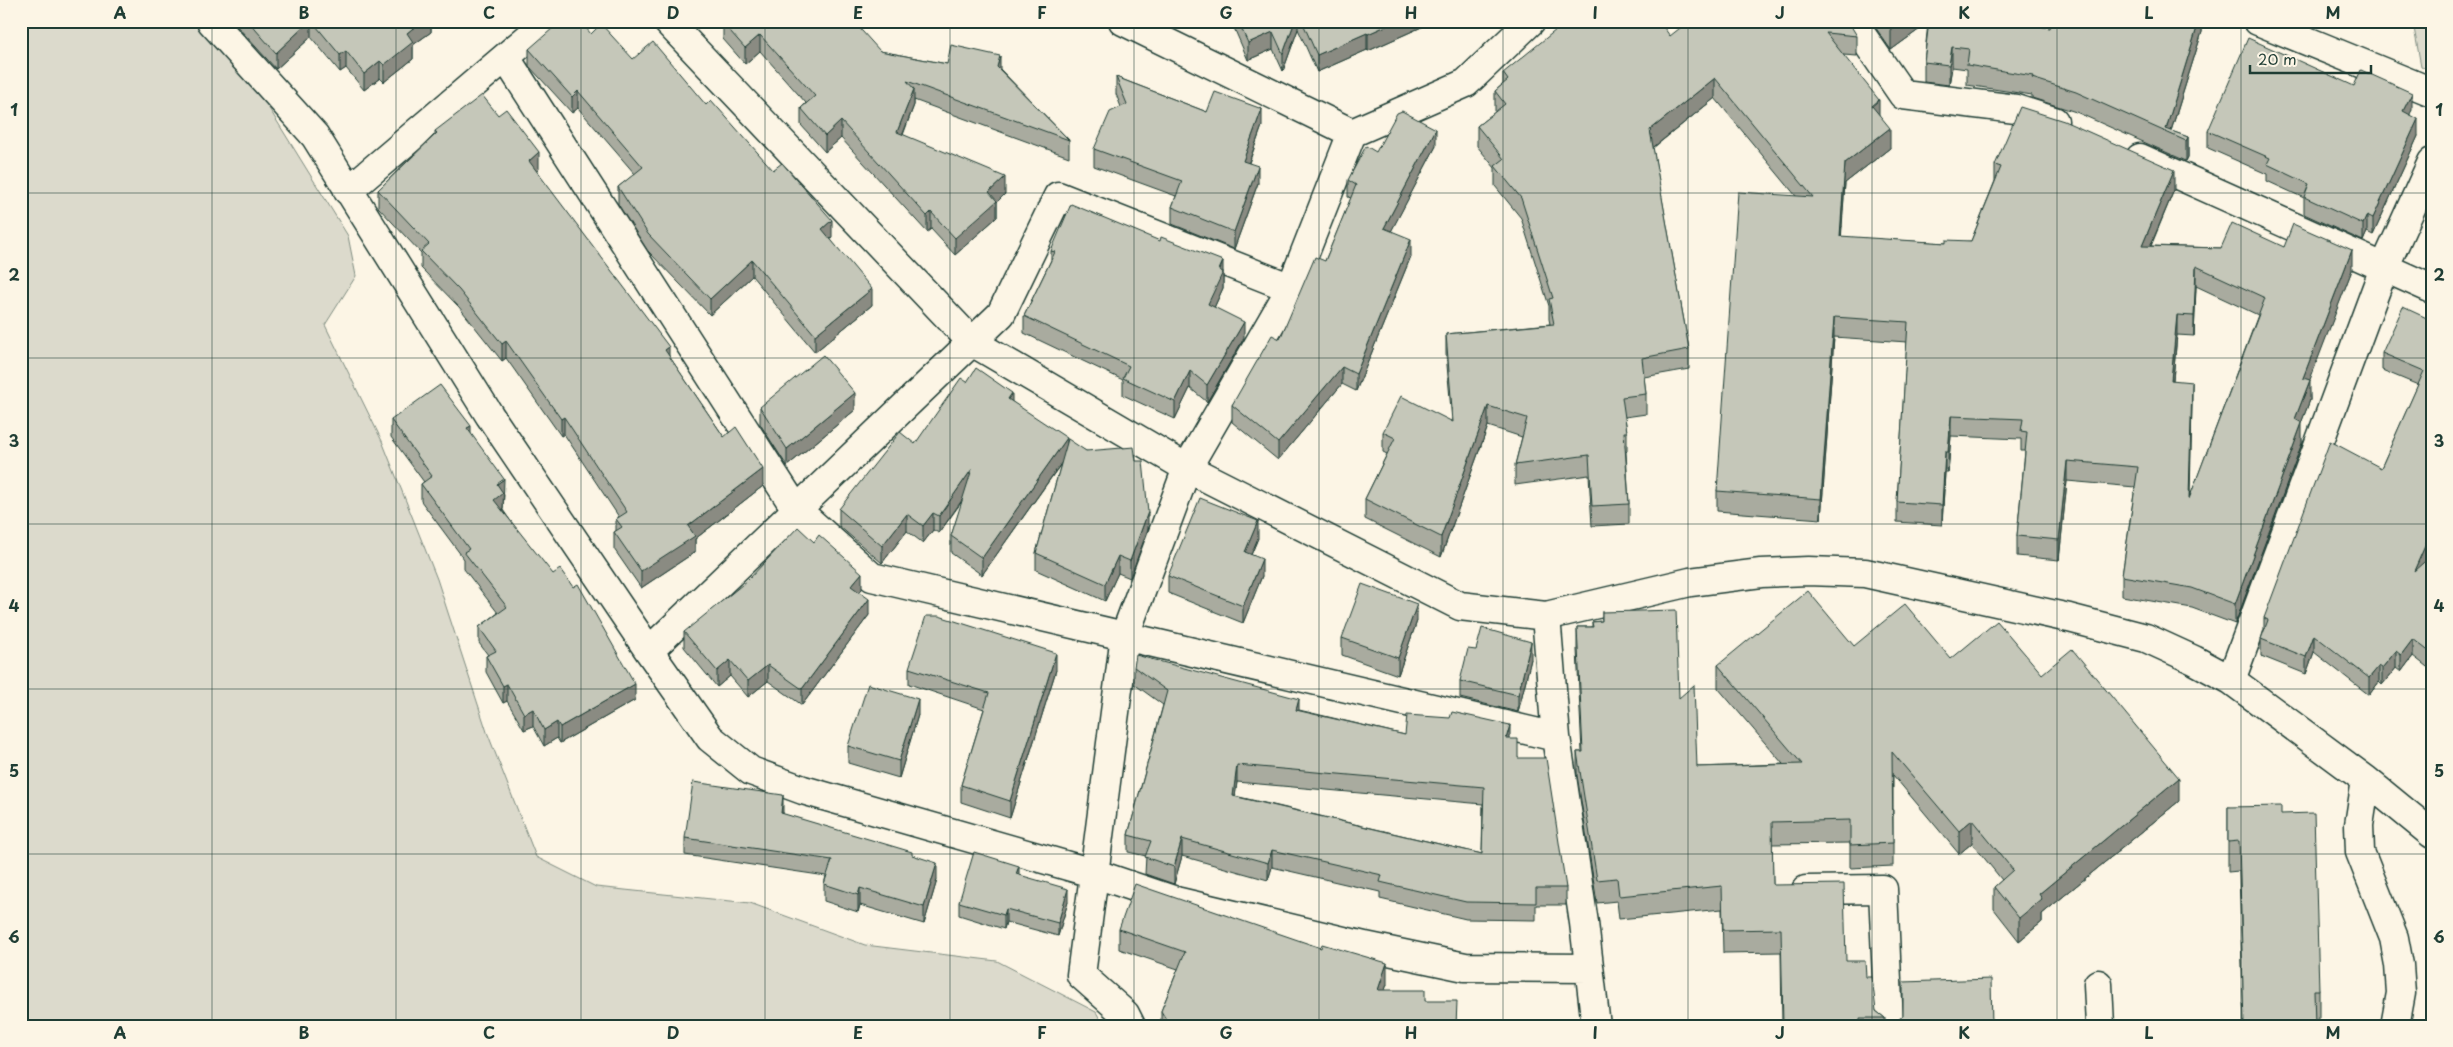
<svg xmlns="http://www.w3.org/2000/svg" width="2453" height="1047" font-family="'Playpen Sans',sans-serif">
	<style>
		.green { fill: #dcdacc; stroke: #7e8c80 }
		.lines { fill: none; stroke-linecap: round; stroke-linejoin: round }
		.street-casing { stroke: #1f3d34; stroke-width: 31 }
		.street { stroke: #fcf5e5; stroke-width: 28 }
		.wall { fill: #a9ab9f; stroke: #1f3d34; fill-rule: evenodd }
		.shaded-wall { fill: #8a8b82; stroke: #1f3d34 }
		.building { fill: #c5c7b9; stroke: #1f3d34; fill-rule: evenodd }
		.grid { fill: none; stroke: #1f3d34; stroke-width: 1; stroke-opacity: 0.55 }
		.neatline { fill: none; stroke: #1f3d34; stroke-width: 2 }
		.grid-label { font-size: 16px; text-anchor: middle; font-weight: bold; fill: #1f3d34 }
	</style>
	<rect width="100%" height="100%" fill="#fcf5e5"/>
	<filter id="ink" filterUnits="userSpaceOnUse"><feTurbulence type="fractalNoise" baseFrequency=".02" numOctaves="2"/><feDisplacementMap in="SourceGraphic" scale="10" xChannelSelector="R" yChannelSelector="G"/><feConvolveMatrix kernelMatrix="1 2 1 2 8 2 1 2 1" color-interpolation-filters="sRGB"/></filter>
	<g filter="url(#ink)">
		<path class="green" d="M 21,21 L 194,21 L 262,97 L 348,236 L 356,276 L 325,325 L 382,441 L 437,579 L 487,732 L 536,857 L 596,887 L 750,903 L 865,945 L 997,961 L 1096,1012 L 1104,1026 L 21,1026 Z
			M 2416,21 L 2432,21 L 2432,72 L 2421,66 L 2414,28 Z"/>
		<g class="lines">
			<defs>
				<path id="street" d="M 211,21 L 315,136 L 490,416 L 649,651 L 710,738 L 751,771 L 803,790 L 1096,874 L 1176,901 L 1365,946 L 1465,967 L 1589,968
					M 667,21 L 972,342 L 1187,468 L 1460,606 L 1546,616 L 1690,582 L 1761,573 L 1808,571 L 1865,573 L 2069,618 L 2146,638 L 2194,660 L 2231,680 L 2366,780 L 2432,834
					M 1123,21 L 1352,133
					M 1852,21 L 1903,95 L 2016,109 L 2054,121
					M 2258,21 L 2432,92
					M 506,58 L 796,509 L 872,577 L 1556,737
					M 2140,158 L 2432,289
					M 348,191 L 548,21
					M 1546,616 L 1556,737 L 1584,923 L 1596,1026
					M 649,651 L 1001,314 L 1058,196 L 1291,288
					M 2231,680 L 2384,268 L 2432,162
					M 2366,780 L 2359,825 L 2360,852 L 2394,938 L 2399,965 L 2401,993 L 2395,1026
					M 1806,890 L 1883,889 L 1889,1026
					M 2098,984 L 2100,1026
					M 1131,1026 L 1125,1014 L 1081,975 L 1125,635 L 1187,468 L 1291,288 L 1352,133 L 1466,83 L 1531,21"/>
			</defs>
			<use href="#street" class="street-casing"/>
			<use href="#street" class="street"/>
		</g>
		<path class="wall" d="M 235,21 L 431,21 L 431,32 L 413,45 L 413,59 L 384,82 L 380,78 L 364,90 L 346,68 L 340,72 L 311,37 L 276,69 L 235,24 Z
			M 1231,21 L 1435,21 L 1368,51 L 1367,50 L 1317,72 L 1298,29 L 1283,71 L 1273,49 L 1248,60 Z
			M 1871,21 L 2008,21 L 2050,28 L 2202,21 L 2202,32 L 2171,131 L 2188,137 L 2188,157 L 2186,161 L 2076,112 L 2032,98 L 2032,95 L 1967,85 L 1967,69 L 1952,67 L 1949,85 L 1924,82 L 1924,62 L 1928,23 L 1891,50 Z
			M 723,23 L 880,51 L 947,64 L 1000,69 L 1069,140 L 1069,157 L 914,100 L 914,105 L 903,135 L 1005,194 L 997,202 L 997,217 L 955,255 L 931,229 L 927,232 L 841,138 L 825,152 L 801,125 L 801,108 L 806,103 L 760,51 L 745,64 L 723,39 Z
			M 1832,24 L 1857,36 L 1857,56 L 1843,55 L 1879,115 L 1890,148 L 1845,183 L 1841,237 L 1946,243 L 1971,241 L 1995,181 L 1995,165 L 2174,190 L 2151,246 L 2221,248 L 2284,247 L 2352,270 L 2309,380 L 2310,400 L 2301,423 L 2302,443 L 2235,624 L 2192,608 L 2122,596 L 2122,576 L 2135,487 L 2067,481 L 2059,560 L 2017,556 L 2017,536 L 2025,451 L 2021,451 L 2021,439 L 1951,436 L 1948,472 L 1945,472 L 1942,525 L 1897,522 L 1897,502 L 1907,342 L 1834,337 L 1821,519 L 1717,511 L 1717,491 L 1796,196 L 1715,98 L 1653,148 L 1689,349 L 1689,369 L 1644,377 L 1646,394 L 1646,414 L 1625,417 L 1627,432 L 1627,451 L 1626,452 L 1629,504 L 1629,524 L 1592,526 L 1589,475 L 1515,485 L 1515,465 L 1522,437 L 1488,426 L 1441,557 L 1365,519 L 1365,499 L 1387,454 L 1383,452 L 1383,432 L 1452,421 L 1446,354 L 1446,334 L 1550,324 L 1549,319 L 1549,306 L 1521,218 L 1495,186 L 1495,168 L 1477,146 L 1477,126 L 1495,112 L 1495,91 L 1503,84 L 1503,73 L 1670,36 ZM 2196,286 L 2258,315 L 2190,497 L 2192,402 L 2173,380 L 2177,335 L 2194,336 Z
			M 591,34 L 633,59 L 706,105 L 832,237 L 830,238 L 872,305 L 815,352 L 752,276 L 710,315 L 648,251 L 618,204 L 618,187 L 635,174 L 578,108 L 572,113 L 529,66 L 529,49 Z
			M 1116,77 L 1207,112 L 1262,126 L 1249,163 L 1258,183 L 1234,249 L 1172,224 L 1172,207 L 1176,196 L 1094,166 L 1094,149 L 1121,107 L 1116,94 Z
			M 2354,86 L 2412,110 L 2409,114 L 2418,136 L 2373,235 L 2367,232 L 2363,241 L 2304,214 L 2304,198 L 2267,181 L 2267,174 L 2208,148 L 2208,131 Z
			M 435,131 L 539,169 L 536,171 L 669,356 L 724,437 L 763,486 L 695,539 L 695,552 L 641,588 L 614,549 L 614,532 L 616,531 L 616,519 L 619,517 L 564,434 L 561,436 L 506,358 L 502,361 L 459,307 L 421,268 L 421,253 L 378,207 L 378,190 L 435,134 Z
			M 1436,146 L 1391,231 L 1411,256 L 1356,391 L 1342,384 L 1278,460 L 1232,422 L 1232,405 L 1280,339 L 1325,261 L 1351,198 L 1348,197 L 1348,180 L 1376,152 Z
			M 1051,251 L 1223,271 L 1223,288 L 1214,308 L 1244,338 L 1207,402 L 1190,388 L 1175,419 L 1123,395 L 1123,380 L 1024,333 L 1024,316 L 1051,260 Z
			M 2431,320 L 2426,561 L 2432,555 L 2431,670 L 2413,656 L 2401,672 L 2396,668 L 2382,685 L 2379,682 L 2369,695 L 2314,652 L 2306,674 L 2261,656 L 2261,639 L 2264,629 L 2264,618 L 2381,468 L 2418,385 L 2382,370 L 2382,353 Z
			M 967,382 L 1012,402 L 1067,442 L 1086,451 L 1136,461 L 1148,529 L 1130,578 L 1118,573 L 1105,601 L 1036,570 L 1036,553 L 1061,464 L 982,575 L 951,553 L 951,536 L 963,500 L 939,533 L 933,530 L 923,543 L 907,531 L 882,563 L 839,526 L 839,509 L 915,444 Z
			M 760,407 L 855,410 L 787,466 L 760,424 Z
			M 391,420 L 471,434 L 504,495 L 503,509 L 503,510 L 635,700 L 560,743 L 557,738 L 544,746 L 533,726 L 524,730 L 507,701 L 503,703 L 486,672 L 486,656 L 488,655 L 479,643 L 479,627 L 498,613 L 464,569 L 464,559 L 421,501 L 421,484 L 424,482 L 391,437 Z
			M 1258,538 L 1251,555 L 1262,576 L 1243,623 L 1168,593 L 1168,576 Z
			M 862,589 L 859,592 L 869,615 L 802,705 L 768,681 L 748,697 L 730,676 L 717,687 L 684,647 L 684,632 Z
			M 1602,612 L 1679,698 L 1697,767 L 1783,764 L 1718,688 L 1718,665 L 1854,646 L 1951,659 L 2042,674 L 2179,801 L 2042,914 L 2042,922 L 2019,941 L 1994,909 L 1994,887 L 2002,880 L 1972,843 L 1959,854 L 1893,775 L 1893,866 L 1850,868 L 1850,843 L 1772,844 L 1773,885 L 1846,961 L 1866,977 L 1876,1011 L 1885,1018 L 1885,1026 L 1782,1026 L 1781,952 L 1723,953 L 1722,909 L 1619,919 L 1617,901 L 1597,903 L 1577,775 L 1577,752 L 1582,752 L 1577,650 L 1577,627 L 1592,627 L 1592,622 L 1602,621 Z
			M 1417,621 L 1398,675 L 1342,655 L 1342,638 Z
			M 1476,650 L 1531,659 L 1518,712 L 1460,698 L 1460,681 Z
			M 1134,667 L 1299,710 L 1405,735 L 1510,739 L 1518,758 L 1566,888 L 1566,905 L 1536,905 L 1536,920 L 1466,919 L 1380,899 L 1380,892 L 1272,867 L 1268,880 L 1182,856 L 1174,884 L 1145,874 L 1146,856 L 1128,852 L 1128,835 L 1163,705 L 1134,684 ZM 1237,782 L 1483,804 L 1482,854 L 1235,796 Z
			M 909,668 L 1056,670 L 1010,818 L 961,802 L 961,785 L 984,709 L 909,684 Z
			M 918,715 L 899,778 L 848,763 L 848,746 Z
			M 2228,807 L 2281,814 L 2319,990 L 2319,1020 L 2315,1020 L 2315,1026 L 2244,1026 L 2239,871 L 2228,872 Z
			M 783,812 L 783,814 L 912,855 L 937,880 L 924,924 L 860,905 L 858,912 L 824,901 L 824,884 L 826,876 L 685,855 L 685,838 Z
			M 1019,875 L 1068,902 L 1058,936 L 1006,922 L 1004,929 L 959,915 L 959,902 Z
			M 1119,929 L 1387,984 L 1385,990 L 1425,1001 L 1456,1026 L 1161,1026 L 1161,1011 L 1178,969 L 1119,949 Z
			M 1903,1016 L 1992,1026 L 1894,1026 L 1894,1023 Z"/>
		<path class="shaded-wall" d="M 310,21 L 311,21 L 311,37 L 276,69 L 276,53 Z
			M 422,21 L 431,21 L 431,32 L 413,45 L 413,59 L 384,82 L 384,65 L 407,33 Z
			M 1295,21 L 1298,21 L 1298,29 L 1283,71 L 1283,54 Z
			M 1397,21 L 1435,21 L 1368,51 L 1368,34 Z
			M 1903,21 L 1931,21 L 1891,50 L 1891,30 Z
			M 2199,21 L 2202,21 L 2202,32 L 2170,134 L 2166,129 Z
			M 1273,32 L 1273,49 L 1248,60 L 1248,43 Z
			M 1367,33 L 1367,50 L 1317,72 L 1317,55 Z
			M 760,35 L 760,51 L 745,64 L 745,48 Z
			M 1952,47 L 1952,67 L 1949,85 L 1949,65 Z
			M 346,51 L 346,68 L 340,72 L 340,55 Z
			M 1000,56 L 1000,72 L 997,67 Z
			M 380,61 L 380,78 L 364,90 L 364,74 Z
			M 1715,78 L 1715,98 L 1650,150 L 1650,130 Z
			M 914,89 L 914,105 L 897,149 L 897,132 Z
			M 578,91 L 578,108 L 572,113 L 572,97 Z
			M 2412,93 L 2412,110 L 2403,128 L 2403,111 Z
			M 1879,100 L 1879,120 L 1872,106 Z
			M 1262,109 L 1262,126 L 1243,178 L 1243,161 Z
			M 2418,119 L 2418,136 L 2373,235 L 2373,218 Z
			M 841,121 L 841,138 L 825,152 L 825,136 Z
			M 1890,128 L 1890,148 L 1845,183 L 1840,256 L 1840,236 L 1845,163 Z
			M 1436,129 L 1436,146 L 1384,245 L 1384,228 Z
			M 2188,137 L 2188,157 L 2186,161 L 2186,141 Z
			M 539,152 L 539,169 L 529,178 L 529,161 Z
			M 1258,166 L 1258,183 L 1234,249 L 1234,232 Z
			M 2174,170 L 2174,190 L 2142,266 L 2142,246 Z
			M 1005,177 L 1005,194 L 997,202 L 997,217 L 955,255 L 955,238 L 989,192 Z
			M 931,212 L 931,229 L 927,232 L 927,216 Z
			M 2367,215 L 2367,232 L 2363,241 L 2363,224 Z
			M 832,220 L 832,237 L 822,245 L 822,229 Z
			M 1411,239 L 1411,256 L 1356,391 L 1356,374 Z
			M 2352,250 L 2352,270 L 2303,398 L 2303,378 Z
			M 752,260 L 752,276 L 710,315 L 710,299 Z
			M 1223,261 L 1223,288 L 1208,321 L 1208,304 Z
			M 2196,266 L 2196,286 L 2194,336 L 2194,316 Z
			M 872,289 L 872,305 L 815,352 L 815,335 Z
			M 2177,315 L 2177,335 L 2171,400 L 2171,380 Z
			M 1834,317 L 1834,337 L 1821,519 L 1821,499 Z
			M 1244,322 L 1244,338 L 1207,402 L 1207,385 Z
			M 506,341 L 506,358 L 502,361 L 502,344 Z
			M 669,347 L 669,364 L 665,350 Z
			M 1342,367 L 1342,384 L 1278,460 L 1278,443 Z
			M 1190,371 L 1190,388 L 1175,419 L 1175,402 Z
			M 2310,380 L 2310,400 L 2295,439 L 2295,419 Z
			M 2192,382 L 2192,402 L 2189,519 L 2189,499 Z
			M 855,393 L 855,410 L 787,466 L 787,449 Z
			M 1012,393 L 1012,410 L 1008,399 Z
			M 1488,406 L 1488,426 L 1441,557 L 1441,537 Z
			M 1951,416 L 1951,436 L 1948,472 L 1948,452 Z
			M 564,417 L 564,434 L 561,436 L 561,419 Z
			M 2302,423 L 2302,443 L 2235,624 L 2235,604 Z
			M 471,426 L 471,442 L 467,428 Z
			M 1067,438 L 1067,455 L 982,575 L 982,558 Z
			M 1945,452 L 1945,472 L 1942,525 L 1942,505 Z
			M 2067,461 L 2067,481 L 2059,560 L 2059,540 Z
			M 763,469 L 763,486 L 695,539 L 695,552 L 641,588 L 641,571 L 688,526 Z
			M 972,469 L 972,486 L 939,533 L 939,516 Z
			M 504,479 L 503,509 L 494,516 L 494,500 L 497,484 Z
			M 1148,512 L 1148,529 L 1130,578 L 1130,561 Z
			M 933,513 L 933,530 L 923,543 L 923,526 Z
			M 907,514 L 907,531 L 882,563 L 882,546 Z
			M 1258,521 L 1258,538 L 1245,569 L 1245,552 Z
			M 2432,530 L 2432,547 L 2414,588 L 2414,571 Z
			M 1118,556 L 1118,573 L 1105,601 L 1105,584 Z
			M 1262,559 L 1262,576 L 1243,623 L 1243,606 Z
			M 862,573 L 862,589 L 851,602 L 851,586 Z
			M 869,599 L 869,615 L 802,705 L 802,689 Z
			M 1417,604 L 1417,621 L 1398,675 L 1398,658 Z
			M 2314,635 L 2314,652 L 2306,674 L 2306,657 Z
			M 2413,639 L 2413,656 L 2401,672 L 2401,655 Z
			M 1531,642 L 1531,659 L 1518,712 L 1518,695 Z
			M 2396,651 L 2396,668 L 2382,685 L 2382,668 Z
			M 2432,651 L 2432,668 L 2431,670 L 2431,653 Z
			M 1056,653 L 1056,670 L 1010,818 L 1010,801 Z
			M 730,660 L 730,676 L 717,687 L 717,671 Z
			M 768,665 L 768,681 L 748,697 L 748,681 Z
			M 2379,666 L 2379,682 L 2369,695 L 2369,678 Z
			M 507,684 L 507,701 L 503,703 L 503,686 Z
			M 635,684 L 635,700 L 560,743 L 560,727 Z
			M 918,699 L 918,715 L 899,778 L 899,761 Z
			M 1299,699 L 1299,716 L 1296,710 Z
			M 533,709 L 533,726 L 524,730 L 524,714 Z
			M 557,722 L 557,738 L 544,746 L 544,730 Z
			M 1510,725 L 1510,742 L 1506,739 Z
			M 1237,765 L 1237,782 L 1233,813 L 1233,796 Z
			M 2179,778 L 2179,801 L 2042,914 L 2042,922 L 2019,941 L 2019,918 L 2039,894 Z
			M 783,795 L 783,812 L 781,830 L 781,813 Z
			M 1972,820 L 1972,843 L 1959,854 L 1959,831 Z
			M 1182,839 L 1182,856 L 1174,884 L 1174,867 Z
			M 1272,850 L 1272,867 L 1268,880 L 1268,863 Z
			M 937,863 L 937,880 L 924,924 L 924,907 Z
			M 1019,866 L 1019,879 L 1016,874 Z
			M 860,888 L 860,905 L 858,912 L 858,895 Z
			M 1068,889 L 1068,902 L 1058,936 L 1058,923 Z
			M 1006,909 L 1006,922 L 1004,929 L 1004,915 Z
			M 1387,963 L 1387,984 L 1378,1010 L 1378,990 Z"/>
		<path class="building" d="M 248,21 L 310,21 L 276,53 Z
			M 312,21 L 422,21 L 407,33 L 413,42 L 384,65 L 380,61 L 364,74 L 346,51 L 340,55 Z
			M 561,21 L 580,21 L 591,34 L 601,24 L 633,59 L 653,42 L 706,105 L 711,100 L 773,170 L 782,163 L 832,220 L 822,229 L 872,289 L 815,335 L 752,260 L 710,299 L 648,234 L 618,187 L 643,167 L 578,91 L 572,97 L 529,49 Z
			M 725,21 L 853,21 L 880,51 L 947,64 L 951,45 L 1000,56 L 997,67 L 1069,140 L 907,81 L 914,89 L 897,132 L 1005,177 L 989,192 L 997,201 L 955,238 L 931,212 L 927,216 L 841,121 L 825,136 L 801,108 L 815,96 L 760,35 L 745,48 L 723,23 Z
			M 1238,21 L 1295,21 L 1283,54 L 1273,32 L 1248,43 Z
			M 1302,21 L 1397,21 L 1368,34 L 1367,33 L 1317,55 Z
			M 1567,21 L 1659,21 L 1670,36 L 1689,21 L 1830,21 L 1832,24 L 1833,21 L 1848,21 L 1857,36 L 1826,33 L 1879,100 L 1872,106 L 1890,128 L 1845,163 L 1840,236 L 1946,243 L 1946,240 L 1971,241 L 2001,167 L 1995,165 L 2020,107 L 2064,121 L 2174,170 L 2142,246 L 2221,248 L 2232,223 L 2284,247 L 2293,224 L 2352,250 L 2303,378 L 2310,380 L 2295,419 L 2302,423 L 2235,604 L 2192,588 L 2122,576 L 2138,467 L 2067,461 L 2059,540 L 2017,536 L 2027,432 L 2021,431 L 2023,419 L 1951,416 L 1948,452 L 1945,452 L 1942,505 L 1897,502 L 1908,322 L 1834,317 L 1821,499 L 1717,491 L 1738,192 L 1813,197 L 1715,78 L 1650,130 L 1689,349 L 1642,358 L 1646,394 L 1622,397 L 1627,432 L 1624,432 L 1629,504 L 1592,506 L 1589,455 L 1515,465 L 1527,418 L 1488,406 L 1441,537 L 1365,499 L 1395,438 L 1383,432 L 1401,396 L 1453,422 L 1446,334 L 1554,324 L 1549,299 L 1553,298 L 1521,198 L 1495,166 L 1504,159 L 1477,126 L 1505,104 L 1495,91 L 1508,80 L 1503,73 ZM 2196,266 L 2265,298 L 2189,499 L 2192,382 L 2171,380 L 2177,315 L 2194,316 Z
			M 1885,21 L 1903,21 L 1891,30 Z
			M 1929,21 L 2008,21 L 2050,28 L 2053,21 L 2199,21 L 2166,129 L 2188,137 L 2186,141 L 2076,92 L 2032,78 L 2033,76 L 1967,65 L 1969,49 L 1952,47 L 1949,65 L 1924,62 Z
			M 2248,38 L 2354,86 L 2361,70 L 2412,93 L 2403,111 L 2418,119 L 2373,218 L 2367,215 L 2363,224 L 2304,197 L 2309,184 L 2267,164 L 2270,158 L 2208,131 Z
			M 1116,77 L 1207,112 L 1215,92 L 1262,109 L 1243,161 L 1258,166 L 1234,232 L 1172,207 L 1182,181 L 1094,149 L 1110,112 L 1127,104 Z
			M 482,95 L 498,115 L 506,109 L 539,152 L 529,161 L 669,347 L 665,350 L 724,437 L 736,427 L 763,469 L 688,526 L 695,536 L 641,571 L 614,532 L 622,527 L 616,519 L 627,512 L 564,417 L 561,419 L 506,341 L 502,344 L 459,290 L 421,251 L 429,244 L 378,190 L 437,133 L 435,131 Z
			M 1402,111 L 1436,129 L 1384,228 L 1411,239 L 1356,374 L 1342,367 L 1278,443 L 1232,405 L 1272,335 L 1280,339 L 1315,257 L 1325,261 L 1356,185 L 1348,180 L 1366,146 L 1376,152 L 1397,113 Z
			M 1071,204 L 1160,241 L 1161,237 L 1223,261 L 1219,270 L 1223,272 L 1208,304 L 1244,322 L 1207,385 L 1190,371 L 1175,402 L 1123,378 L 1129,366 L 1024,316 L 1055,252 L 1051,251 Z
			M 2403,307 L 2431,320 L 2432,317 L 2432,530 L 2414,571 L 2432,555 L 2432,651 L 2431,653 L 2413,639 L 2401,655 L 2396,651 L 2382,668 L 2379,666 L 2369,678 L 2314,635 L 2306,657 L 2261,639 L 2268,620 L 2264,618 L 2330,441 L 2381,468 L 2424,371 L 2382,353 Z
			M 823,355 L 855,393 L 787,449 L 760,407 Z
			M 976,368 L 1012,393 L 1008,399 L 1067,438 L 982,558 L 951,536 L 972,469 L 939,516 L 933,513 L 923,526 L 907,514 L 882,546 L 839,509 L 900,432 L 915,444 L 961,378 L 967,382 Z
			M 440,385 L 471,426 L 467,428 L 504,479 L 497,484 L 503,493 L 494,500 L 553,574 L 560,569 L 573,587 L 578,584 L 635,684 L 560,727 L 557,722 L 544,730 L 533,709 L 524,714 L 507,684 L 503,686 L 486,656 L 496,651 L 479,627 L 507,607 L 464,552 L 469,549 L 421,484 L 432,476 L 391,420 Z
			M 1068,439 L 1086,451 L 1134,447 L 1136,461 L 1143,461 L 1148,512 L 1130,561 L 1118,556 L 1105,584 L 1036,553 Z
			M 1200,498 L 1258,521 L 1245,552 L 1262,559 L 1243,606 L 1168,576 Z
			M 798,527 L 814,542 L 819,535 L 862,573 L 851,586 L 869,599 L 802,689 L 768,665 L 748,681 L 730,660 L 717,671 L 684,632 L 748,580 Z
			M 1362,584 L 1417,604 L 1398,658 L 1342,638 Z
			M 1808,591 L 1854,646 L 1905,604 L 1951,659 L 1997,621 L 2042,674 L 2072,649 L 2179,778 L 2039,894 L 2042,899 L 2019,918 L 1994,887 L 2013,870 L 1972,820 L 1959,831 L 1892,752 L 1893,843 L 1850,845 L 1850,820 L 1772,822 L 1773,885 L 1844,884 L 1846,961 L 1865,961 L 1866,977 L 1872,977 L 1876,1011 L 1885,1018 L 1860,1018 L 1860,1026 L 1783,1026 L 1781,929 L 1723,930 L 1722,886 L 1619,896 L 1617,878 L 1597,880 L 1577,752 L 1583,752 L 1577,627 L 1593,627 L 1592,622 L 1602,621 L 1602,612 L 1676,610 L 1679,698 L 1694,685 L 1697,767 L 1802,764 L 1718,665 Z
			M 926,616 L 939,616 L 1056,653 L 1010,801 L 961,785 L 989,693 L 909,668 Z
			M 1482,628 L 1531,642 L 1518,695 L 1460,681 L 1468,649 L 1476,650 Z
			M 1136,655 L 1299,699 L 1296,710 L 1405,735 L 1407,715 L 1450,718 L 1452,712 L 1510,725 L 1506,739 L 1518,739 L 1518,758 L 1546,758 L 1566,888 L 1536,888 L 1536,903 L 1466,902 L 1380,882 L 1382,875 L 1272,850 L 1268,863 L 1182,839 L 1174,867 L 1145,857 L 1151,841 L 1128,835 L 1167,691 L 1134,667 ZM 1237,765 L 1484,787 L 1482,854 L 1233,796 Z
			M 868,684 L 918,699 L 899,761 L 848,746 Z
			M 693,782 L 783,795 L 781,813 L 912,852 L 912,855 L 937,863 L 924,907 L 860,888 L 858,895 L 824,884 L 832,860 L 685,838 Z
			M 2281,806 L 2281,814 L 2314,813 L 2319,990 L 2314,990 L 2315,1026 L 2244,1026 L 2239,841 L 2228,842 L 2228,807 Z
			M 974,852 L 1019,866 L 1016,874 L 1068,889 L 1058,923 L 1006,909 L 1004,915 L 959,902 Z
			M 1135,884 L 1321,948 L 1322,944 L 1387,963 L 1378,990 L 1425,990 L 1425,1001 L 1457,1001 L 1456,1026 L 1170,1026 L 1161,1011 L 1185,952 L 1119,929 Z
			M 1991,979 L 1992,1026 L 1922,1026 L 1921,1023 L 1894,1023 L 1903,1016 L 1903,982 Z"/>
	</g>
	<path class="grid" d="M 212,21 L 212,1026M 396,21 L 396,1026M 581,21 L 581,1026M 765,21 L 765,1026M 950,21 L 950,1026M 1134,21 L 1134,1026M 1319,21 L 1319,1026M 1503,21 L 1503,1026M 1688,21 L 1688,1026M 1872,21 L 1872,1026M 2057,21 L 2057,1026M 2241,21 L 2241,1026M 21,193 L 2432,193M 21,358 L 2432,358M 21,524 L 2432,524M 21,689 L 2432,689M 21,854 L 2432,854"/>
	<rect width="2453" height="1047" fill="none" stroke="#fcf5e5" stroke-width="55"/>
	<path d="M2250 65v8h121v-8" fill="none" stroke="#1f3d34" stroke-width="2.5"/>
	<text x="2258" y="65" font-size="15" fill="#1f3d34" stroke="#fcf5e5" stroke-width="4" paint-order="stroke">20 m</text>
	<rect x="28" y="28" width="2398" height="992" class="neatline"/>
	<g class="grid-label">
		<text x="120" y="19">A</text>
		<text x="304" y="19">B</text>
		<text x="489" y="19">C</text>
		<text x="673" y="19">D</text>
		<text x="858" y="19">E</text>
		<text x="1042" y="19">F</text>
		<text x="1226" y="19">G</text>
		<text x="1411" y="19">H</text>
		<text x="1595" y="19">I</text>
		<text x="1780" y="19">J</text>
		<text x="1964" y="19">K</text>
		<text x="2149" y="19">L</text>
		<text x="2333" y="19">M</text>
		<text x="14" y="116">1</text>
		<text x="2439" y="116">1</text>
		<text x="14" y="281">2</text>
		<text x="2439" y="281">2</text>
		<text x="14" y="447">3</text>
		<text x="2439" y="447">3</text>
		<text x="14" y="612">4</text>
		<text x="2439" y="612">4</text>
		<text x="14" y="777">5</text>
		<text x="2439" y="777">5</text>
		<text x="14" y="943">6</text>
		<text x="2439" y="943">6</text>
		<text x="120" y="1039">A</text>
		<text x="304" y="1039">B</text>
		<text x="489" y="1039">C</text>
		<text x="673" y="1039">D</text>
		<text x="858" y="1039">E</text>
		<text x="1042" y="1039">F</text>
		<text x="1226" y="1039">G</text>
		<text x="1411" y="1039">H</text>
		<text x="1595" y="1039">I</text>
		<text x="1780" y="1039">J</text>
		<text x="1964" y="1039">K</text>
		<text x="2149" y="1039">L</text>
		<text x="2333" y="1039">M</text>
	</g>
</svg>
